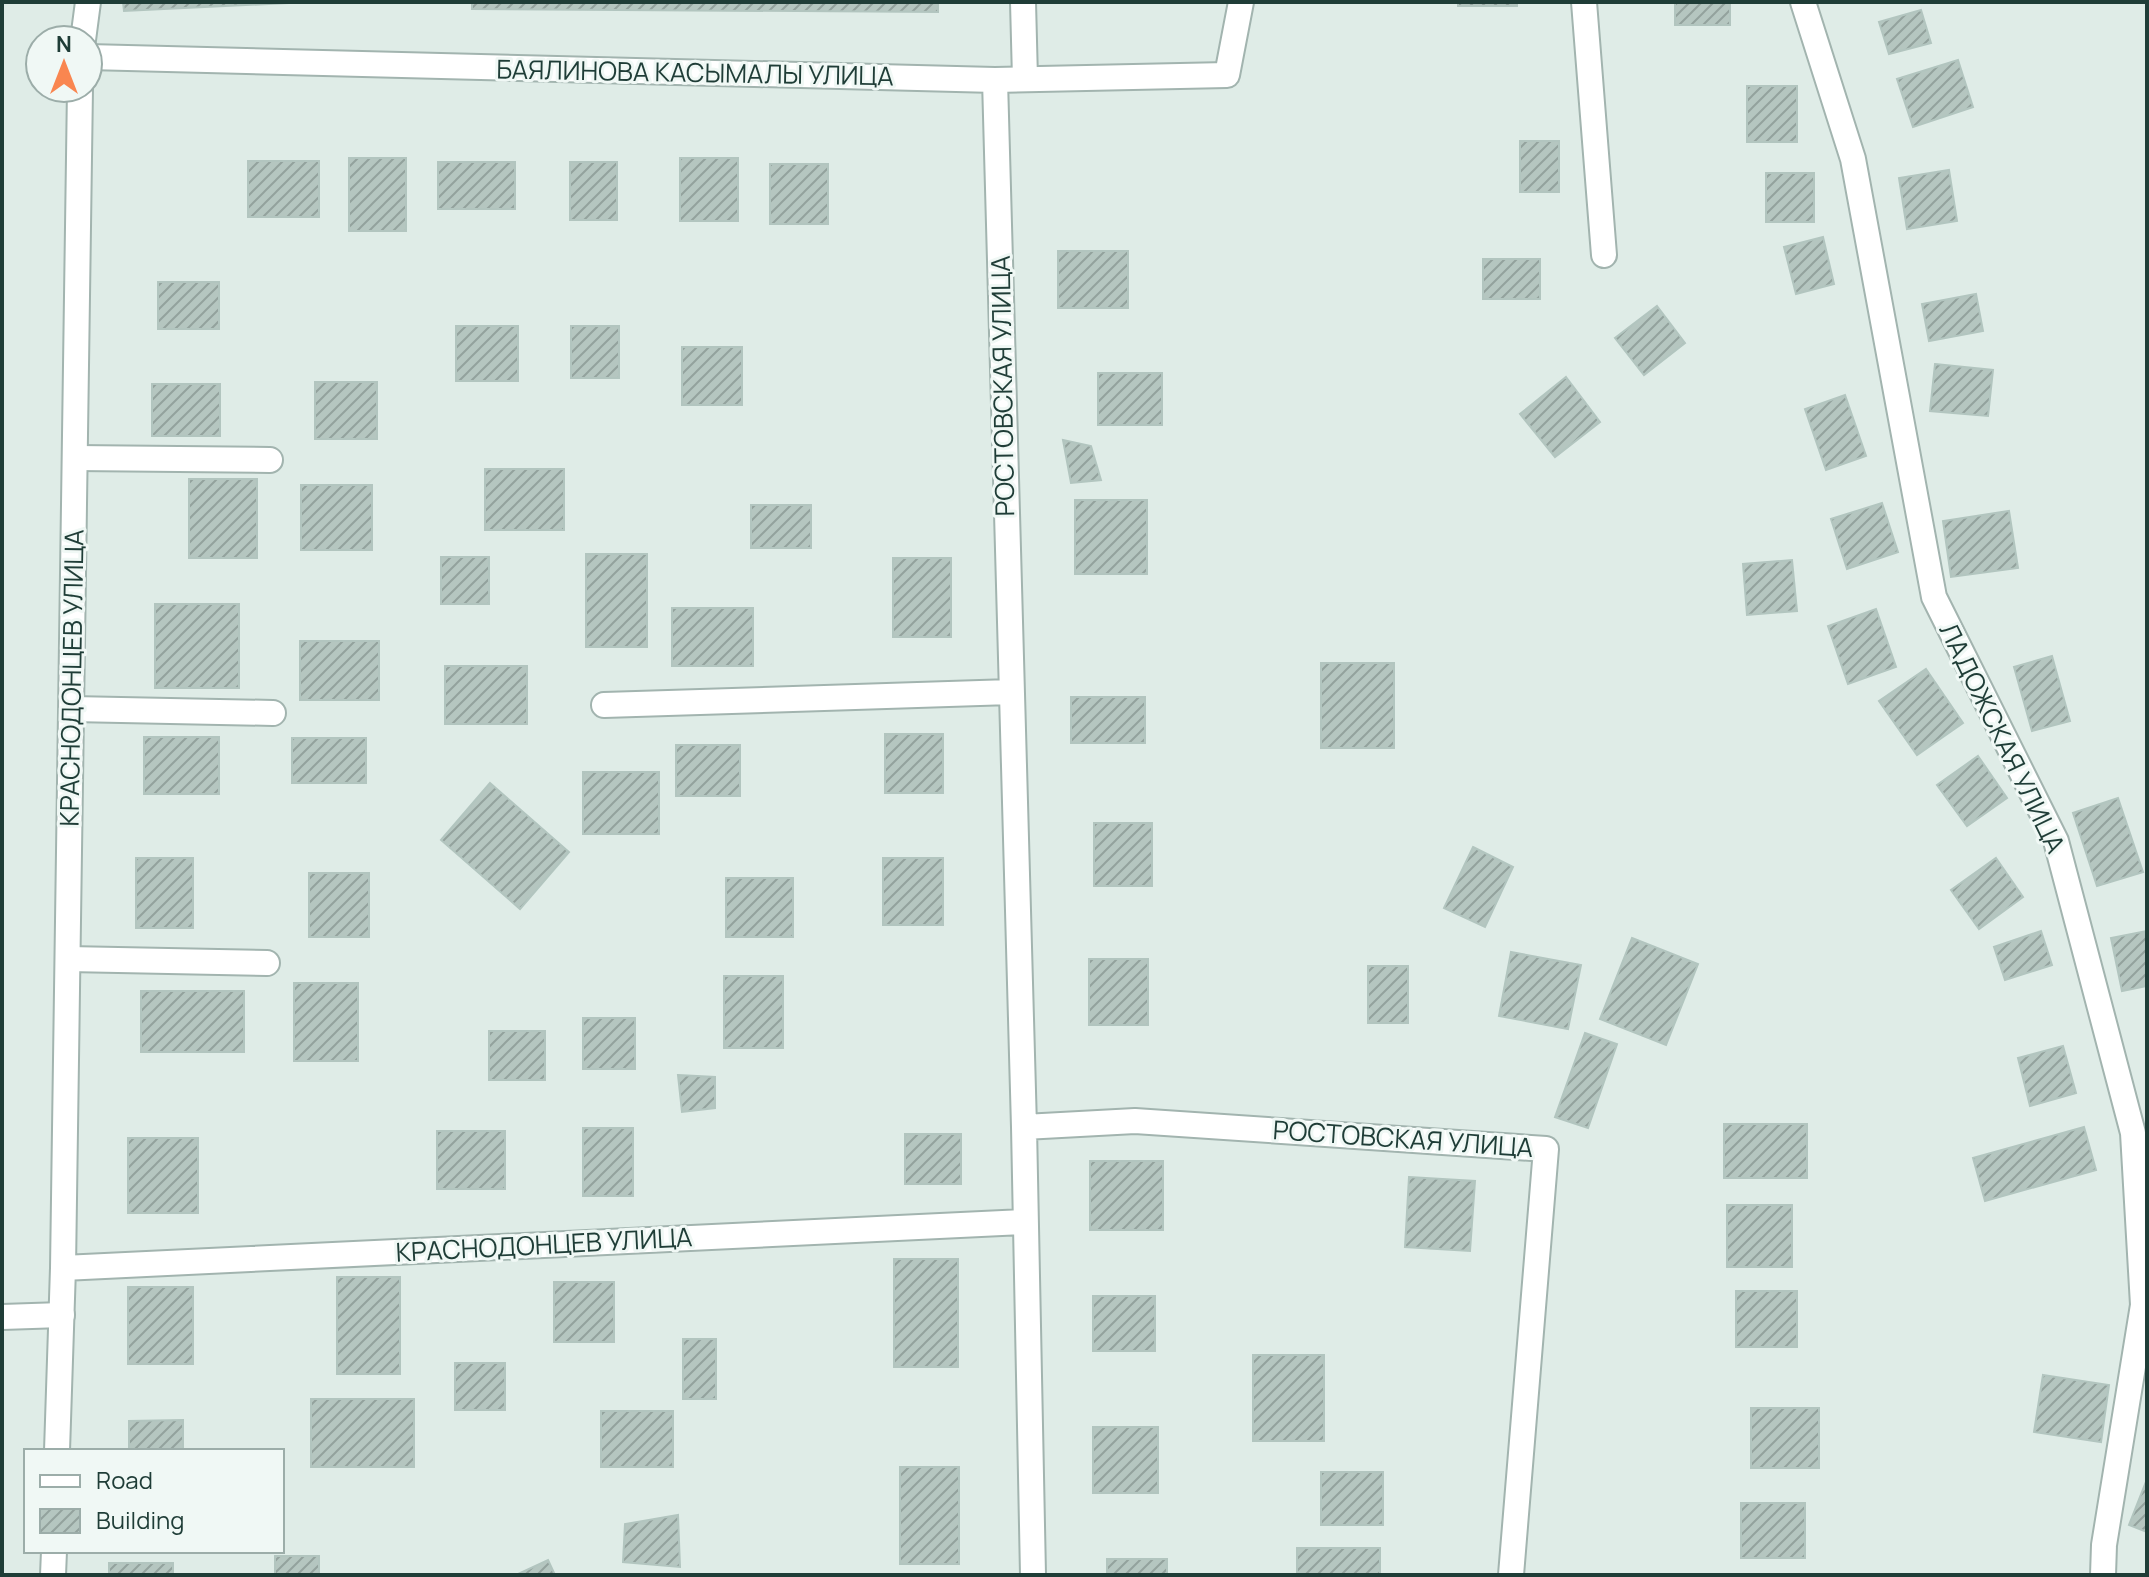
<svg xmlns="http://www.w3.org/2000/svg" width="2149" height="1577" font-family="Manrope,sans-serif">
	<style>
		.building { fill: url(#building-hatch); stroke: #b2c5bf; stroke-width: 2 }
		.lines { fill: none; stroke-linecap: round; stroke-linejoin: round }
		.lane-casing { stroke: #a2b4af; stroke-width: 28 }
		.street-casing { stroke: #a2b4af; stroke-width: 28 }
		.lane { stroke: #fff; stroke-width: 24 }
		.street { stroke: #fff; stroke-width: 24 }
		.labels { text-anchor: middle; stroke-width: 6; stroke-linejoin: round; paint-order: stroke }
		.street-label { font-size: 26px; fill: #1f3d37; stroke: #f0f8f5 }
	</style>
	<defs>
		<pattern id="building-hatch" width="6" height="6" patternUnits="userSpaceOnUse" patternTransform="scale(2)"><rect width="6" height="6" fill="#b5c6c0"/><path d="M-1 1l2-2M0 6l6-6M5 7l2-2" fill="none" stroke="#93a29d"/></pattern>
	</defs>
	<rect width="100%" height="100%" fill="#dfece7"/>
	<path class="building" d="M 123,2 L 309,2 L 124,11 Z
		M 472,2 L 938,2 L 938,12 L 472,9 Z
		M 1458,2 L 1517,2 L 1517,6 L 1458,6 Z
		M 1675,2 L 1730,2 L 1730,25 L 1675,25 Z
		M 1921,10 L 1931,43 L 1889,54 L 1879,22 Z
		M 1958,60 L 1973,107 L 1913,127 L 1897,79 Z
		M 1747,86 L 1797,86 L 1797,142 L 1747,142 Z
		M 1520,141 L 1559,141 L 1559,192 L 1520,192 Z
		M 349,158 L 406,158 L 406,231 L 349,231 Z
		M 680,158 L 738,158 L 738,221 L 680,221 Z
		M 248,161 L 319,161 L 319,217 L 248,217 Z
		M 438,162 L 515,162 L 515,209 L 438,209 Z
		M 570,162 L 617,162 L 617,220 L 570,220 Z
		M 770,164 L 828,164 L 828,224 L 770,224 Z
		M 1949,170 L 1957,221 L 1907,229 L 1899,178 Z
		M 1766,173 L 1814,173 L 1814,222 L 1766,222 Z
		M 1823,237 L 1834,284 L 1796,294 L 1784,247 Z
		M 1058,251 L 1128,251 L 1128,308 L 1058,308 Z
		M 1483,259 L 1540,259 L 1540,299 L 1483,299 Z
		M 158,282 L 219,282 L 219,329 L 158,329 Z
		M 1976,294 L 1983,331 L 1929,341 L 1922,304 Z
		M 1657,306 L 1685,343 L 1644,375 L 1615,338 Z
		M 456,326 L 518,326 L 518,381 L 456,381 Z
		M 571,326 L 619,326 L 619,378 L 571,378 Z
		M 682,347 L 742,347 L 742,405 L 682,405 Z
		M 1935,364 L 1993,370 L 1988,416 L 1930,411 Z
		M 1098,373 L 1162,373 L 1162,425 L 1098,425 Z
		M 1566,377 L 1600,422 L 1555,457 L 1520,414 Z
		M 315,382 L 377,382 L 377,439 L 315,439 Z
		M 152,384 L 220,384 L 220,436 L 152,436 Z
		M 1845,395 L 1866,456 L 1826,470 L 1805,409 Z
		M 1063,440 L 1091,446 L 1101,480 L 1071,483 Z
		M 485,469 L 564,469 L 564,530 L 485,530 Z
		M 189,479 L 257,479 L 257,558 L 189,558 Z
		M 301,485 L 372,485 L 372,550 L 301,550 Z
		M 1075,500 L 1147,500 L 1147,574 L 1075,574 Z
		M 1882,503 L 1898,552 L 1847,569 L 1831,519 Z
		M 751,505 L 811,505 L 811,548 L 751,548 Z
		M 2009,511 L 2018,568 L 1951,577 L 1943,521 Z
		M 586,554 L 647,554 L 647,647 L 586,647 Z
		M 441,557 L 489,557 L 489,604 L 441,604 Z
		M 893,558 L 951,558 L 951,637 L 893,637 Z
		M 1792,560 L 1797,611 L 1747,615 L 1743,564 Z
		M 155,604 L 239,604 L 239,688 L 155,688 Z
		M 672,608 L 753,608 L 753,666 L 672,666 Z
		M 1876,609 L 1896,667 L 1848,684 L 1828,626 Z
		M 300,641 L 379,641 L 379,700 L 300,700 Z
		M 2052,656 L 2070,721 L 2032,731 L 2014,667 Z
		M 1321,663 L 1394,663 L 1394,748 L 1321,748 Z
		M 445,666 L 527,666 L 527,724 L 445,724 Z
		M 1926,669 L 1963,723 L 1917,755 L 1879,701 Z
		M 1071,697 L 1145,697 L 1145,743 L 1071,743 Z
		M 885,734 L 943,734 L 943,793 L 885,793 Z
		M 144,737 L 219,737 L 219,794 L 144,794 Z
		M 292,738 L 366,738 L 366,783 L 292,783 Z
		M 676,745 L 740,745 L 740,796 L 676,796 Z
		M 1978,756 L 2007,798 L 1967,826 L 1937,785 Z
		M 583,772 L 659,772 L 659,834 L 583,834 Z
		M 490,783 L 569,852 L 520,909 L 441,840 Z
		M 2118,798 L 2143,872 L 2097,886 L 2073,813 Z
		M 1094,823 L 1152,823 L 1152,886 L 1094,886 Z
		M 1473,847 L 1513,867 L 1485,927 L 1444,908 Z
		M 136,858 L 193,858 L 193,928 L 136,928 Z
		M 883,858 L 943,858 L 943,925 L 883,925 Z
		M 1996,858 L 2023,897 L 1979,929 L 1951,890 Z
		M 309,873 L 369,873 L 369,937 L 309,937 Z
		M 726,878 L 793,878 L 793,937 L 726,937 Z
		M 2041,931 L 2052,965 L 2005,980 L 1994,947 Z
		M 2147,931 L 2147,986 L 2122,991 L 2111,938 Z
		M 1632,938 L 1698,964 L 1666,1045 L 1600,1019 Z
		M 1511,952 L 1581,965 L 1568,1029 L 1499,1016 Z
		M 1089,959 L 1148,959 L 1148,1025 L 1089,1025 Z
		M 1368,966 L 1408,966 L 1408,1023 L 1368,1023 Z
		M 724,976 L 783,976 L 783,1048 L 724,1048 Z
		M 294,983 L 358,983 L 358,1061 L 294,1061 Z
		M 141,991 L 244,991 L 244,1052 L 141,1052 Z
		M 583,1018 L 635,1018 L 635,1069 L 583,1069 Z
		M 489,1031 L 545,1031 L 545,1080 L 489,1080 Z
		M 1585,1033 L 1617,1044 L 1588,1128 L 1555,1117 Z
		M 2063,1046 L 2076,1093 L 2030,1106 L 2018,1058 Z
		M 678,1075 L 715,1077 L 715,1108 L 682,1112 Z
		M 1724,1124 L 1807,1124 L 1807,1178 L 1724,1178 Z
		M 2084,1127 L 2096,1170 L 1985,1201 L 1973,1158 Z
		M 583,1128 L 633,1128 L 633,1196 L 583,1196 Z
		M 437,1131 L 505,1131 L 505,1189 L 437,1189 Z
		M 905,1134 L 961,1134 L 961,1184 L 905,1184 Z
		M 128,1138 L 198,1138 L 198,1213 L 128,1213 Z
		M 1090,1161 L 1163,1161 L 1163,1230 L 1090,1230 Z
		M 1409,1177 L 1475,1181 L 1470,1251 L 1405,1247 Z
		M 1727,1205 L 1792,1205 L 1792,1267 L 1727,1267 Z
		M 894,1259 L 958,1259 L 958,1367 L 894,1367 Z
		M 337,1277 L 400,1277 L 400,1374 L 337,1374 Z
		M 554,1282 L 614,1282 L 614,1342 L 554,1342 Z
		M 128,1287 L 193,1287 L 193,1364 L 128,1364 Z
		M 1736,1291 L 1797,1291 L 1797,1347 L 1736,1347 Z
		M 1093,1296 L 1155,1296 L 1155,1351 L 1093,1351 Z
		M 683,1339 L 716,1339 L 716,1399 L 683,1399 Z
		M 1253,1355 L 1324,1355 L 1324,1441 L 1253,1441 Z
		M 455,1363 L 505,1363 L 505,1410 L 455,1410 Z
		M 2043,1375 L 2109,1385 L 2101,1442 L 2034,1432 Z
		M 311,1399 L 414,1399 L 414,1467 L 311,1467 Z
		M 1751,1408 L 1819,1408 L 1819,1468 L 1751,1468 Z
		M 601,1411 L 673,1411 L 673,1467 L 601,1467 Z
		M 183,1420 L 183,1451 L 129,1451 L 129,1421 Z
		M 1093,1427 L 1158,1427 L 1158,1493 L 1093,1493 Z
		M 900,1467 L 959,1467 L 959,1564 L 900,1564 Z
		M 1321,1472 L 1383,1472 L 1383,1525 L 1321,1525 Z
		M 2147,1479 L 2147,1532 L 2129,1525 Z
		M 1741,1503 L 1805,1503 L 1805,1558 L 1741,1558 Z
		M 678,1515 L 680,1567 L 623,1562 L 625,1524 Z
		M 1297,1548 L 1380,1548 L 1380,1575 L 1297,1575 Z
		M 275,1556 L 319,1556 L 319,1575 L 275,1575 Z
		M 1107,1559 L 1167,1559 L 1167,1575 L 1107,1575 Z
		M 548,1560 L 555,1575 L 516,1575 Z
		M 109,1563 L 173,1563 L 173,1575 L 109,1575 Z"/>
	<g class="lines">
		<defs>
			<path id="lane" d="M 1023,2 L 1025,79
				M 83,40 L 88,2
				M 75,458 L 270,460
				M 72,709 L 273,713
				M 68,959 L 267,963
				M 2,1317 L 62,1315"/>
			<path id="street" d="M 1584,2 L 1604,255
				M 1803,2 L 1853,159 L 1934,597 L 2056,841 L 2133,1133 L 2143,1305 L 2104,1545 L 2103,1575
				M 88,57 L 995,80 L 1227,75 L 1241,2
				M 995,80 L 1024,1127 L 1033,1575
				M 604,705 L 1011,692
				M 1024,1127 L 1135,1121 L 1546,1149 L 1511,1575
				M 63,1268 L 1024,1222
				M 57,1451 L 63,1268 L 80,88
				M 53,1575 L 54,1551"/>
		</defs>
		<use href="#lane" class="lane-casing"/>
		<use href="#street" class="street-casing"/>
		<use href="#lane" class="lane"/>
		<use href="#street" class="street"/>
	</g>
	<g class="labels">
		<g class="street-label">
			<text transform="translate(695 73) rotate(1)" y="9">БАЯЛИНОВА КАСЫМАЛЫ УЛИЦА</text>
			<text transform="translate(1003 386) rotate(-91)" y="9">РОСТОВСКАЯ УЛИЦА</text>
			<text transform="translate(72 678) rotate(-89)" y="9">КРАСНОДОНЦЕВ УЛИЦА</text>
			<text transform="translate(2002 738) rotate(64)" y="9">ЛАДОЖСКАЯ УЛИЦА</text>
			<text transform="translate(1403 1139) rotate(4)" y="9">РОСТОВСКАЯ УЛИЦА</text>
			<text transform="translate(544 1245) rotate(-3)" y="9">КРАСНОДОНЦЕВ УЛИЦА</text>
		</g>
	</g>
	<rect width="2149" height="1577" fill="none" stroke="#1f3d37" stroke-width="8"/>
	<rect x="24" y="1449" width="260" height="104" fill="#f0f8f5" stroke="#9cada9" stroke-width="2"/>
	<rect x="40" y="1475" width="40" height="12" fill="#ffffff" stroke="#9cada9" stroke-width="2"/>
	<text x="96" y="1489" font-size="24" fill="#1f3d37">Road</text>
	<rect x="40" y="1509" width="40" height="24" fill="url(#building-hatch)" stroke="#9cada9" stroke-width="2"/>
	<text x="96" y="1529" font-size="24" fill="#1f3d37">Building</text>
	<g transform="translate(64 64)"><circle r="38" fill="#f0f8f5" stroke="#9cada9" stroke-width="2"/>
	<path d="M0-6L14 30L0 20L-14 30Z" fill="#f98650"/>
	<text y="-12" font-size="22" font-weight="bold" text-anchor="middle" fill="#1f3d37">N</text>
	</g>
</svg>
